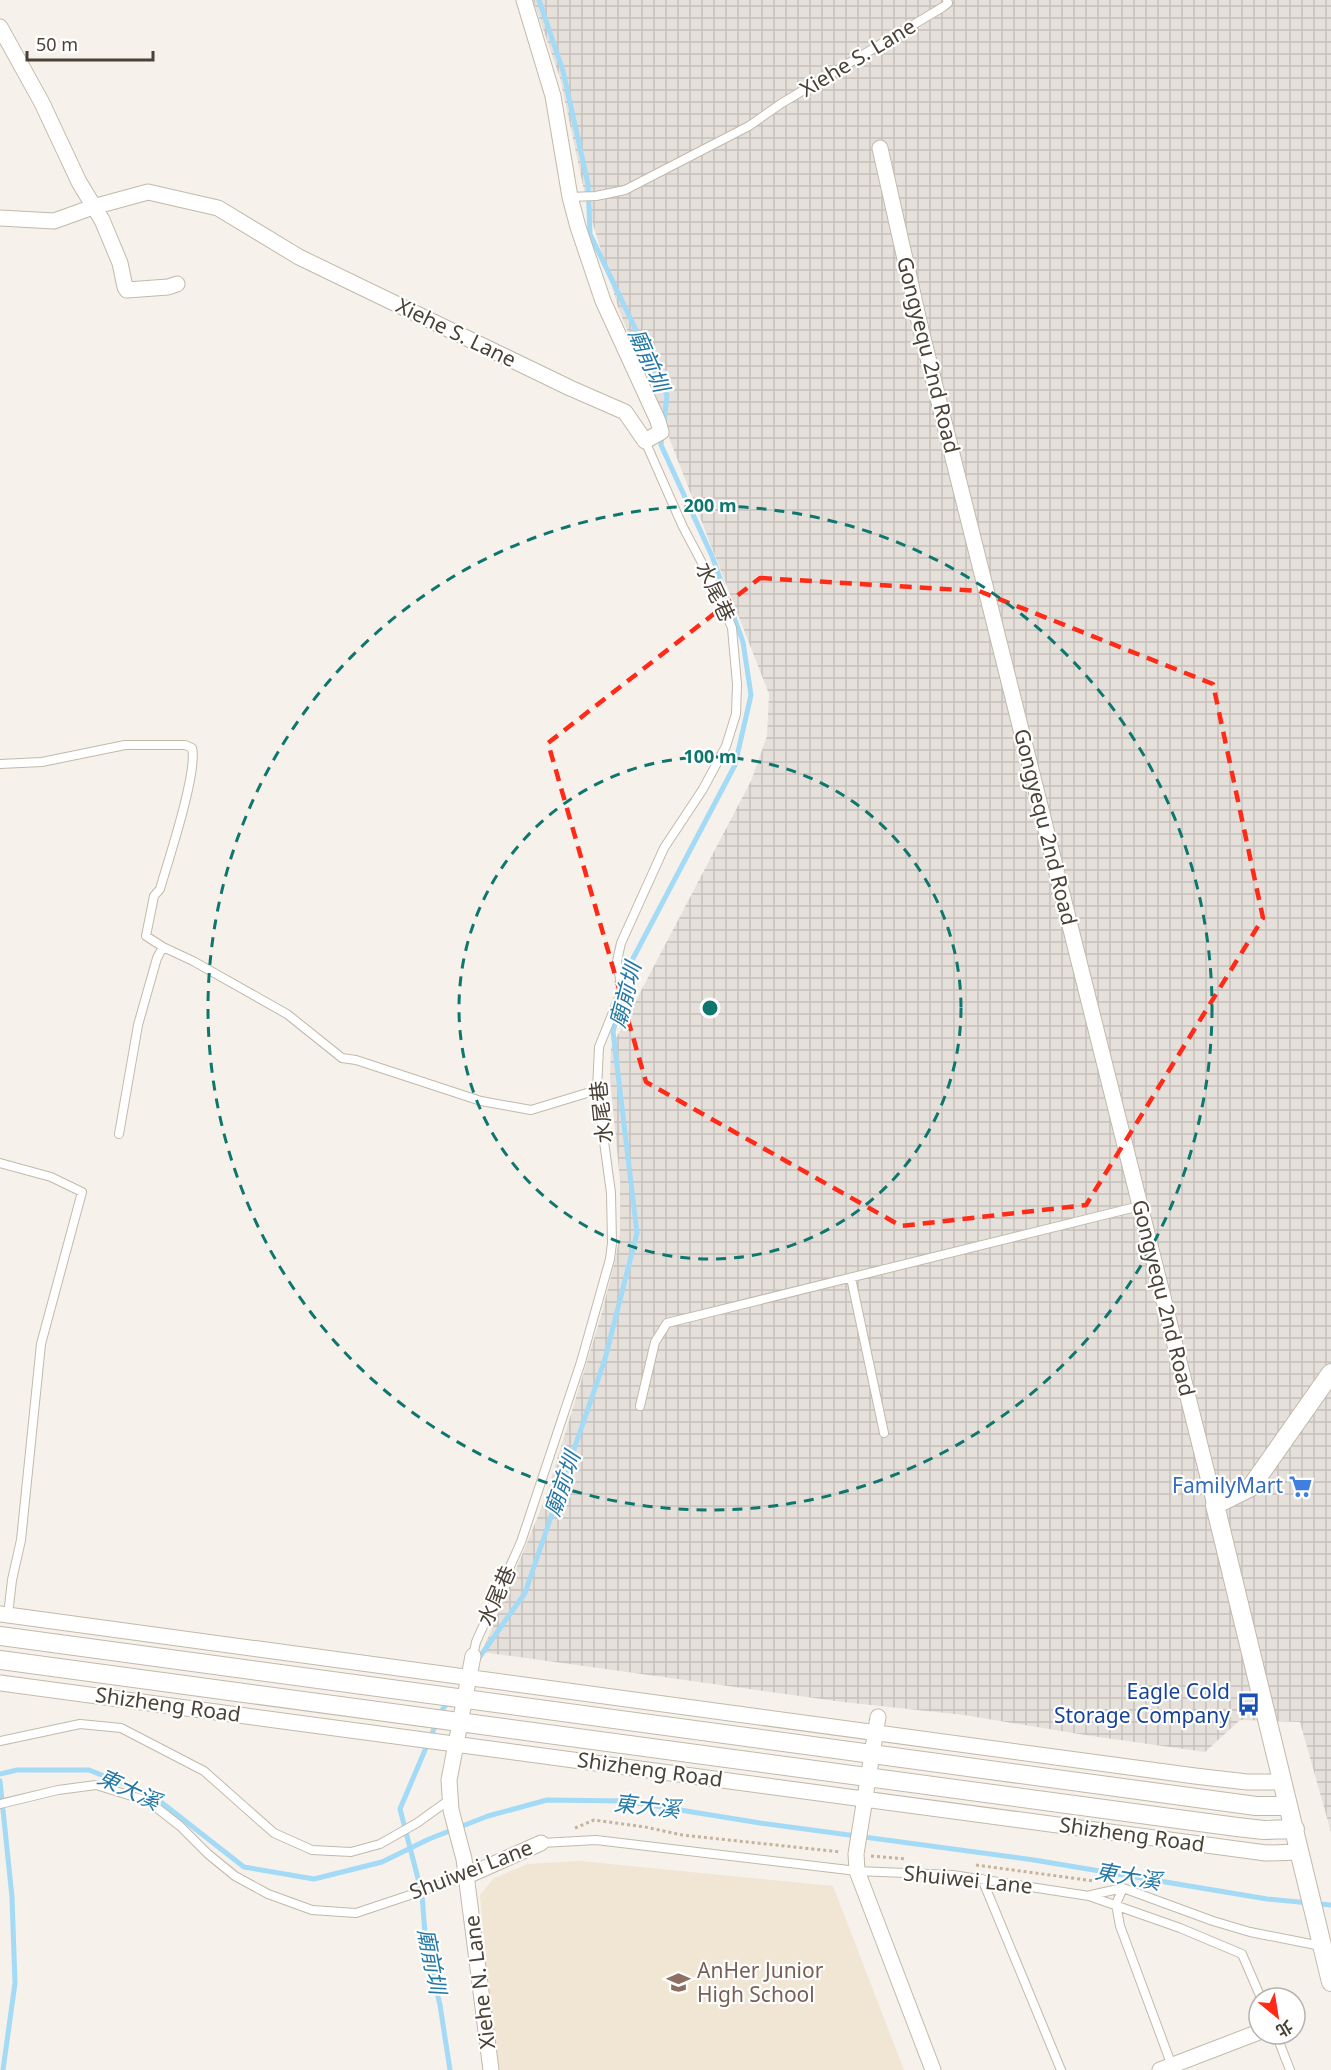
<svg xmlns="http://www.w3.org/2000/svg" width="1331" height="2070" font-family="'Noto Sans','Noto Sans TC',sans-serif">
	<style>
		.industrial { fill: url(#industrial-grid) }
		.education { fill: #f0e6d3 }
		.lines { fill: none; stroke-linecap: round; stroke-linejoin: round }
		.stream { stroke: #a3daf6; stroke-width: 5 }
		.service-casing { stroke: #c2b9ab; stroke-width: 10 }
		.minor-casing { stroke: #c2b9ab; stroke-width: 17 }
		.tertiary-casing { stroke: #c2b9ab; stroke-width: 20 }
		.path { stroke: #c5b39c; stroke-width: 3; stroke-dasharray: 3 3; stroke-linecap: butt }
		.service { stroke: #fff; stroke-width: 8 }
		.minor { stroke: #fff; stroke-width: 15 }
		.tertiary { stroke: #fff; stroke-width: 18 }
		.marked { fill: none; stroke: #ff2a18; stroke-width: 4.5; stroke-dasharray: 12 8; stroke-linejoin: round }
		.ring { fill: none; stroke: #0f766e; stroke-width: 3; stroke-dasharray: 10 8 }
		.labels { text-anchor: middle; stroke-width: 4.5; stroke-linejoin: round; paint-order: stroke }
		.street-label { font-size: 21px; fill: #4b4237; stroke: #fff }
		.shop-label { font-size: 21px; fill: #366cbe; stroke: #fff; text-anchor: end }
		.transit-label { font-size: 21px; fill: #164399; stroke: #fff; text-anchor: end }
		.education-label { font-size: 21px; fill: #785e54; stroke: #fff; text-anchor: start }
		.water-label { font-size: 22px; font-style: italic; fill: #2478a5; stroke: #fff }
		.centre { fill: #0f766e; stroke: #fff; stroke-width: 3 }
		.ring-label { font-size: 18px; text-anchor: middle; font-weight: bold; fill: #0f766e; stroke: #fff; stroke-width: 4.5; stroke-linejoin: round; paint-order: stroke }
	</style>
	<defs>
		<pattern id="industrial-grid" width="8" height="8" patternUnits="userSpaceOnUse" patternTransform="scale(1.5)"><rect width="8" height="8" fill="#e6e0db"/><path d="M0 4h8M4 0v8" fill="none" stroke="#c7c1bd"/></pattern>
	</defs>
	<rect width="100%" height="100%" fill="#f6f1ea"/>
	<path class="industrial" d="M 533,0 L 1331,0 L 1331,1832 L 1300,1722 L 1240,1720 L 1205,1752 L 1085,1735 L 964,1715 L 843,1702 L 482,1652 L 545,1499 L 601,1316 L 616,1256 L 620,1233 L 620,1181 L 610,1078 L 611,1048 L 751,781 L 767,736 L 769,694 L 618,307 L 587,204 L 560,78 Z"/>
	<path class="education" d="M 580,1861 L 833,1886 L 904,2070 L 495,2070 L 480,1895 L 494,1878 L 528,1864 Z"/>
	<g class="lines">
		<path class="stream" d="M 539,0 L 563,71 L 588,184 L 590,234 L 667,395 L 664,423
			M 623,989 L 628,968 L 735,765 L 751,695 L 743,642 L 712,556 L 661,445 L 662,435
			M 476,1662 L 525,1593 L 605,1359 L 637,1233 L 613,1032 L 620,1004
			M 449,1701 L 442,1710 L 400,1809 L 422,1894 L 426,1947 L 440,2005 L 450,2070
			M 0,1774 L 17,1770 L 89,1770 L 152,1795 L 244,1867 L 314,1879 L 382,1862 L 429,1839 L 488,1816 L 547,1800 L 625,1801 L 760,1823 L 1034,1860 L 1267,1899 L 1331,1905
			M 0,1781 L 12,1897 L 15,1983 L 3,2070"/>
		<defs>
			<path id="service" d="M 570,197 L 596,196 L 625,190 L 749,126 L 782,103 L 943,7 L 948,3 L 947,0
				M 0,764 L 42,762 L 125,745 L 185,745 L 192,748 C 198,772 168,861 160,889 L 154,896 L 146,936 L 163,947 L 193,961 L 287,1014 L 342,1058 L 356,1060 L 481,1101 L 531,1110 L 597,1090
				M 119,1134 L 138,1025 L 157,958 L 163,947
				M 0,1163 L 51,1177 L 82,1192 L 41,1344 L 21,1540 L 12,1580 L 8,1615
				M 851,1278 L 884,1433
				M 640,1406 L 655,1342 L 667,1323 L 1140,1206
				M 473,1656 L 476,1642 L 521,1542 L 581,1362 L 610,1259 L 612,1243 L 611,1193 L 597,1090 L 599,1047 L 622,990 L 617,961 L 621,943 L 664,848 L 703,789 L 726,746 L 736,714 L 737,684 L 732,628 L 719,595 L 683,527 L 645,441
				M 0,1741 L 80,1724 L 121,1728 L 204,1771 L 274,1833 L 312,1850 L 351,1852 L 380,1844 L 417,1823 L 449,1800
				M 0,1804 L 58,1790 L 96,1785 L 148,1801 L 180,1826 L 208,1854 L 235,1876 L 268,1894 L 312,1910 L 356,1913 L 467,1876
				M 541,1843 L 596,1840 L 857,1871 L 953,1875 L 1089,1896 L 1180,1928 L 1242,1954 L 1261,1998
				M 982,1879 L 1061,2070
				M 1123,1888 L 1116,1904 L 1120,1926 L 1172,2066
				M 1091,1895 L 1123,1888 L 1213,1921 L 1250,1932 L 1321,1946
				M 1276,2034 L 1290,2070"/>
			<path id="minor" d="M 0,27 L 42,103 L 79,182 L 102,220 L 120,263 L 125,287 L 127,290 L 168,287 L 177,284
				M 880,148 L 921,330 L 1215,1505
				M 0,218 L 54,221 L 93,207 L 148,192 L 218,208 L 299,257 L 570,388 L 625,412 L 645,441 L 661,432 L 658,421 L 603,301 L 578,227 L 570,197 L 553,96 L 524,0
				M 0,1614 L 1195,1776 L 1247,1782 L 1282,1782
				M 473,1656 L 449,1780 L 451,1810 L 464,1859 L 491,2070
				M 0,1683 L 1266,1853 L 1300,1852
				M 878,1717 L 856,1854 L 857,1871 L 933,2070
				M 467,1876 L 541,1843
				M 1160,2070 L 1259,2032"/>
			<path id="tertiary" d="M 1331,1373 L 1251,1487 L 1215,1505 L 1331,1982
				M 0,1636 L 1256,1806 L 1288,1806
				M 0,1660 L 1237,1827 L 1264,1830 L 1295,1829"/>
		</defs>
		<use href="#service" class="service-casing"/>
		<use href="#minor" class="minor-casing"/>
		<use href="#tertiary" class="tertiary-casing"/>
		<path class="path" d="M 575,1828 L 594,1820 L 645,1827 L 682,1835 L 841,1852
			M 871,1856 L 906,1859
			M 976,1865 L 1094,1881"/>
		<use href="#service" class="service"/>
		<use href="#minor" class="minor"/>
		<use href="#tertiary" class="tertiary"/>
	</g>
	<path class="marked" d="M 760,578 L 979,591 L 1213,684 L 1263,918 L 1086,1205 L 901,1226 L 646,1082 L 548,743 Z"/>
	<g class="ring">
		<circle cx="710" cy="1008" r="251"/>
		<circle cx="710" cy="1008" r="502"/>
	</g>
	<defs>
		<symbol id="supermarket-bare" viewBox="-9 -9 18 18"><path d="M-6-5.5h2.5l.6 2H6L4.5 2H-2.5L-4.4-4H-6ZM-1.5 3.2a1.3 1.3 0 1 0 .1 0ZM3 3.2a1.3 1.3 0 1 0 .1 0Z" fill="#3f7fe0" stroke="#fff" stroke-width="2.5" paint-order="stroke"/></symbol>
		<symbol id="bus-bare" viewBox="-9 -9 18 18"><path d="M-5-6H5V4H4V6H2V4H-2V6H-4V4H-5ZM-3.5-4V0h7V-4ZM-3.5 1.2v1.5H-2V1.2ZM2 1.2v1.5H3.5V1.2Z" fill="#1a4fb4" stroke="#fff" stroke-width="2.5" paint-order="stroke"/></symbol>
		<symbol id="school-bare" viewBox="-9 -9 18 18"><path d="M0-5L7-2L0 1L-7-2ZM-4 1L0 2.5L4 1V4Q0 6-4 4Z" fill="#8d6e63" stroke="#fff" stroke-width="2.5" paint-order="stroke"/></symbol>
	</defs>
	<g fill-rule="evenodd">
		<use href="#supermarket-bare" x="1284" y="1470" width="33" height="33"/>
		<use href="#bus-bare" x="1232" y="1688" width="33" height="33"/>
		<use href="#school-bare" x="662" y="1966" width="33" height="33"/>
	</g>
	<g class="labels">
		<g class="street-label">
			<text transform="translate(858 58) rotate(-31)" y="7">Xiehe S. Lane</text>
			<text transform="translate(456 333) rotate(26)" y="7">Xiehe S. Lane</text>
			<text transform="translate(928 355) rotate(76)" y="7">Gongyequ 2nd Road</text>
			<text transform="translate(715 592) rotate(65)" y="7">水尾巷</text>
			<text transform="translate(1045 827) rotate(76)" y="7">Gongyequ 2nd Road</text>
			<text transform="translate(602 1112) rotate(-96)" y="7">水尾巷</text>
			<text transform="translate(1163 1298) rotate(76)" y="7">Gongyequ 2nd Road</text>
			<text transform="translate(497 1596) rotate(-66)" y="7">水尾巷</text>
			<text transform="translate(168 1705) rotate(8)" y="7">Shizheng Road</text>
			<text transform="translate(650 1770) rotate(8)" y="7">Shizheng Road</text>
			<text transform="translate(1132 1835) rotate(8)" y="7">Shizheng Road</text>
			<text transform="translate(471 1870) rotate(-21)" y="7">Shuiwei Lane</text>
			<text transform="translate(968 1880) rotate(6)" y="7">Shuiwei Lane</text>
			<text transform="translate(480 1982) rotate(-97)" y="7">Xiehe N. Lane</text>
		</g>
		<g class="shop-label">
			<text x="1283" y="1493">FamilyMart</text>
		</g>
		<g class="transit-label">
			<text x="1230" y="1699">Eagle Cold<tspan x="1230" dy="24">Storage Company</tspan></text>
		</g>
		<g class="education-label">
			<text x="697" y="1978">AnHer Junior<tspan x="697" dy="24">High School</tspan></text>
		</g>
		<g class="water-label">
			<text transform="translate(649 360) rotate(66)" y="8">廟前圳</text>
			<text transform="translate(625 995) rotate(-75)" y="8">廟前圳</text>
			<text transform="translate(562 1484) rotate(-71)" y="8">廟前圳</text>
			<text transform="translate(129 1789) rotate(25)" y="8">東大溪</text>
			<text transform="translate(647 1806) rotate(6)" y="8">東大溪</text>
			<text transform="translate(1128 1876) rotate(10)" y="8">東大溪</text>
			<text transform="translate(432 1961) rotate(79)" y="8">廟前圳</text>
		</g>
	</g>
	<circle cx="710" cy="1008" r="9" class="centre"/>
	<g class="ring-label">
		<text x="710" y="512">200 m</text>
		<text x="710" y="763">100 m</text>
	</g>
	<g transform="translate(1277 2016) rotate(150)"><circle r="28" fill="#ffffff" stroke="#b7b3af" stroke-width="1.5"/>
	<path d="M0-4.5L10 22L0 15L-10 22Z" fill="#ff2a18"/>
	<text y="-9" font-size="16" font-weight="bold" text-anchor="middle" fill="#4b4237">北</text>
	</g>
	<path d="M27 51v9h126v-9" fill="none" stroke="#4b4237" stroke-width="3"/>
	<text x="36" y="51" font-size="18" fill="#4b4237" stroke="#ffffff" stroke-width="4.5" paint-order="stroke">50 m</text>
</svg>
